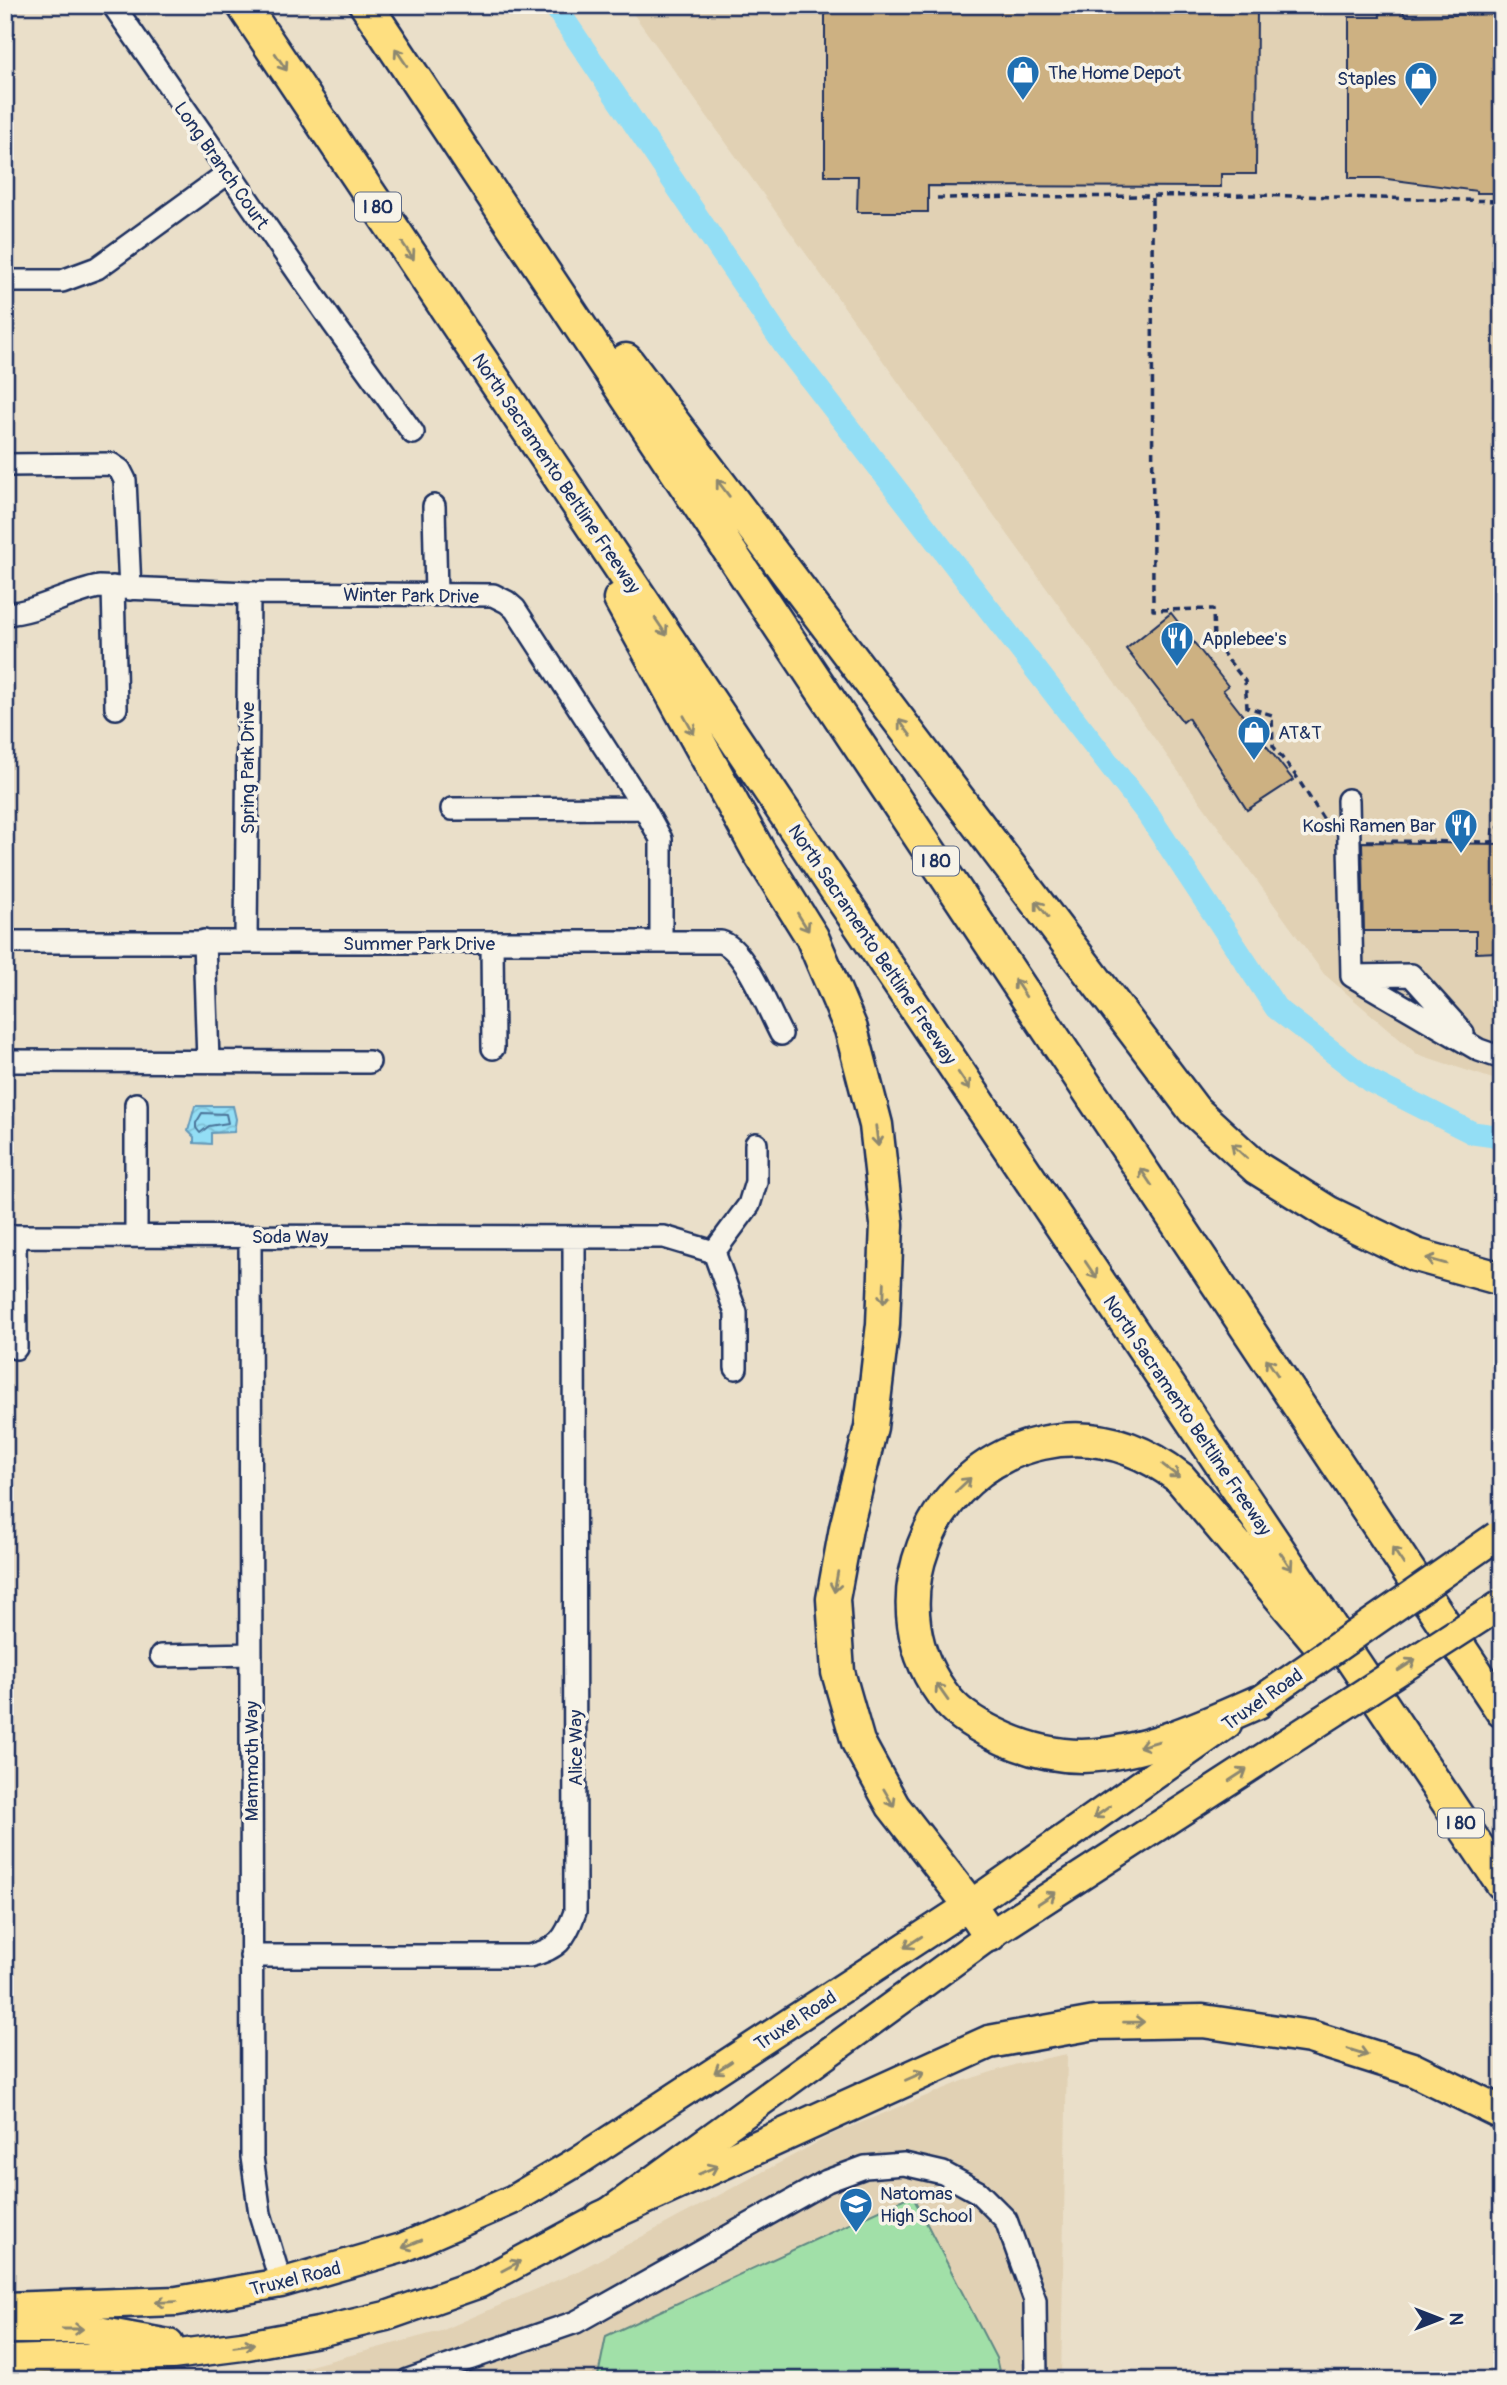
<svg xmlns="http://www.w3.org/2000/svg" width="1507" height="2385" font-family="Pangolin,sans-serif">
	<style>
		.built { fill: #e1d1b4 }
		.garden { fill: #a1e0a8; stroke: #5e8883; stroke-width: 2 }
		.water { fill: url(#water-waves); stroke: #6398b9; stroke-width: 2 }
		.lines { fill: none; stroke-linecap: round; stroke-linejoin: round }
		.shore { stroke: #4b759a; stroke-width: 2 }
		.canal { stroke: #93def5; stroke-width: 23 }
		.building { fill: #cdb182; stroke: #1b2f5e; stroke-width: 2 }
		.minor-casing { stroke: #1b2f5e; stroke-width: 26 }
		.major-casing { stroke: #1b2f5e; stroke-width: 33 }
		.highway-casing { stroke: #1b2f5e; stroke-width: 37 }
		.path { stroke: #1b2f5e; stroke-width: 3.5; stroke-dasharray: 7 5; stroke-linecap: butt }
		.minor { stroke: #f7f3e8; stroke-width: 21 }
		.major { stroke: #fedf80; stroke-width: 28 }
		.highway { stroke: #fedf80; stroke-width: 32 }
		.major-bridge-casing { stroke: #1b2f5e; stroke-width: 33; stroke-linecap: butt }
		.major-bridge { stroke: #fedf80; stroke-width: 28 }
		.oneway { stroke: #8c876f }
		.labels { text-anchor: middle; stroke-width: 7; stroke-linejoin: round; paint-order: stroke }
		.shield { fill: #f7f3e8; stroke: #5d6a87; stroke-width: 2 }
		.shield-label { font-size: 18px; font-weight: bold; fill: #1b2f5e }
		.poi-label { font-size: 19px; fill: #1b2f5e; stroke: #f7f3e8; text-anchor: start }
		.street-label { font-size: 19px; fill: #1b2f5e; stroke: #f7f3e8 }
	</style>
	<defs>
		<pattern id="water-waves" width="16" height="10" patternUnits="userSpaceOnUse" patternTransform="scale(1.75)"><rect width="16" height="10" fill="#93def5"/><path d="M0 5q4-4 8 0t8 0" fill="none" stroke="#7ebfd4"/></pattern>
	</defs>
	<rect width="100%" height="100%" fill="#eadfc9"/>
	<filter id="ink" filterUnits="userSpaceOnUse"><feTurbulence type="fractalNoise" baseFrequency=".0143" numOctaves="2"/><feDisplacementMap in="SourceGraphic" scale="14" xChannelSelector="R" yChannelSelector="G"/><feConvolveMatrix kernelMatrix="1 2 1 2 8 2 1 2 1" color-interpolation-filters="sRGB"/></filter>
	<g filter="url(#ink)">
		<path class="built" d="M 627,5 L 1502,5 L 1502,1082 L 1417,1054 L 1324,974 Z
			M 1067,2054 L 1061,2380 L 217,2380 L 295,2370 L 441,2331 L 578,2271 L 833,2134 L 963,2081 L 1017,2064 Z"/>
		<path class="garden" d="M 912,2195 L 996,2358 L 1001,2380 L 599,2380 L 598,2376 L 606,2336 Z"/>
		<path class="water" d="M 195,1106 L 233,1106 L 236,1119 L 234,1132 L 211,1133 L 211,1144 L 194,1143 L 194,1137 L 188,1131 Z"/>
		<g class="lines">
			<path class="shore" d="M 202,1113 L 226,1114 L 228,1123 L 209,1126 L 200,1133 L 196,1128 L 196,1123 Z"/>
			<path class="canal" d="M 554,5 L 785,346 L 1147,813 L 1276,1008 L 1370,1081 L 1473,1133 L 1502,1137"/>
		</g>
		<path class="building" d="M 825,5 L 1257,5 L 1256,174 L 1221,174 L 1221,187 L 928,186 L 928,212 L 857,212 L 858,176 L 825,176 Z
			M 1379,5 L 1400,5 L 1405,16 L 1502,14 L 1502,193 L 1477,193 L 1477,191 L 1380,178 L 1349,178 L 1349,17 L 1380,17 Z
			M 1171,613 L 1228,686 L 1223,690 L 1293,780 L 1247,810 L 1188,718 L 1183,722 L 1126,649 Z
			M 1362,842 L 1502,844 L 1502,881 L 1498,881 L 1498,952 L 1476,953 L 1476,931 L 1364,931 Z"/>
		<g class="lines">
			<defs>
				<path id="minor" d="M 113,5 L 333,323 L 413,433
					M 5,281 L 62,281 L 97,268 L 228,173
					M 5,465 L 111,464 L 120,470 L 125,480 L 130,589
					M 434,506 L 436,595
					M 113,587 L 116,708
					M 5,614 C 38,612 67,593 99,587 L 249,593 L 493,595 L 507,602 L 515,609 L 644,808 L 452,809
					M 1348,800 L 1352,976 L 1479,1050 L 1502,1058
					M 644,808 L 661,839 L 661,942
					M 204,941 L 208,1061
					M 5,942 L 721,942 C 745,948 769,1012 781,1034
					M 246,942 L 249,593
					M 492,943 L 493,1048
					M 1353,976 L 1411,975 L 1463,1033
					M 5,1061 L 369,1062
					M 5,1236 L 664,1237 L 714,1252
					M 15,1236 L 16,1348
					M 136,1236 L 136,1104
					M 250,1236 L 252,2157 L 260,2214 L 281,2283
					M 714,1252 L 749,1205 L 756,1182 L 756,1144
					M 714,1252 L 736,1313 L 736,1368
					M 161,1656 L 251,1654
					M 251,1956 L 529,1956 C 558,1949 565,1940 575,1912 L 574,1237
					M 408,2380 L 576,2322 L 827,2181 L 865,2167 L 904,2164 L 943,2173 L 978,2192 L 1006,2220 L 1035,2300 L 1036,2380"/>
				<path id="major" d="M 5,2307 L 177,2301 L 281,2283 L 402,2248 L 514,2199 L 578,2161 L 970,1905 L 1227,1724
					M 5,2326 L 14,2329 L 87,2329 L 169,2344
					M 5,2360 L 172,2355 L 242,2346 L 318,2332 L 386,2316 L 480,2283 L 601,2218 L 990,1935 L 1288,1742"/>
				<path id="highway" d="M 243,5 L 1502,1883
					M 366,5 L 1502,1711
					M 626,360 L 1194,1110 L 1257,1168 L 1329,1213 L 1416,1255 L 1502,1279
					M 620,599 L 759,852 L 812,937 L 851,1029 L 876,1125 L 887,1224 L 883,1324 L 871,1427 L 846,1528 L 833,1599 L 838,1672 L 858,1742 L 893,1806 L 970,1905 L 990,1935
					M 1258,1702 C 1202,1727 1144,1754 1082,1756 C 1056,1756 1028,1749 1005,1739 C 985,1730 962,1718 948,1701 C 871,1609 928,1467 1042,1443 C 1093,1432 1139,1446 1180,1478 L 1319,1643
					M 601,2218 L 989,2042 L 1095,2023 L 1203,2021 L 1310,2037 L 1412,2069 L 1502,2113"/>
			</defs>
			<use href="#minor" class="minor-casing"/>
			<use href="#major" class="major-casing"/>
			<use href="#highway" class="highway-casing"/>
			<path class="path" d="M 937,198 L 1254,195 L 1502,201
				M 1152,198 L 1153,610 L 1213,609 L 1214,642 L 1245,681 L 1247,707 L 1272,715 L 1273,746 L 1296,776 L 1324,820 L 1328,820
				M 1367,841 L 1492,842 L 1493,827 L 1502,827"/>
			<use href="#minor" class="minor"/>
			<use href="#major" class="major"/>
			<use href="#highway" class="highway"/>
			<defs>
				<path id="major-bridge" d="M 1258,1702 L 1497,1536
					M 1288,1742 L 1502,1604"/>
			</defs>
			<use href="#major-bridge" class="major-bridge-casing"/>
			<use href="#major-bridge" class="major-bridge"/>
		</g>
		<defs><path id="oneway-shaft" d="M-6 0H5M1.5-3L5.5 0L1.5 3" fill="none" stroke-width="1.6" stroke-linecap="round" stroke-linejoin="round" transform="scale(1.75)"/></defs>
		<g class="oneway">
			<use href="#oneway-shaft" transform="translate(401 57) rotate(-124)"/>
			<use href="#oneway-shaft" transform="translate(281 62) rotate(56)"/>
			<use href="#oneway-shaft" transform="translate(408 251) rotate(56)"/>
			<use href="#oneway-shaft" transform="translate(723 488) rotate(-127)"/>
			<use href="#oneway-shaft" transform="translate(661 627) rotate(56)"/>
			<use href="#oneway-shaft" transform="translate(689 725) rotate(61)"/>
			<use href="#oneway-shaft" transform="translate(905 728) rotate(-127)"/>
			<use href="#oneway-shaft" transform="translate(1042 909) rotate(-127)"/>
			<use href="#oneway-shaft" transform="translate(803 922) rotate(58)"/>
			<use href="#oneway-shaft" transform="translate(1020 988) rotate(-124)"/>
			<use href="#oneway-shaft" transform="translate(964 1081) rotate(56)"/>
			<use href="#oneway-shaft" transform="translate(877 1136) rotate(83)"/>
			<use href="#oneway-shaft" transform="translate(1239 1151) rotate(-137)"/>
			<use href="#oneway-shaft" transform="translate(1146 1177) rotate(-124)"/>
			<use href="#oneway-shaft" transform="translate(1436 1261) rotate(-164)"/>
			<use href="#oneway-shaft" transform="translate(1091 1270) rotate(56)"/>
			<use href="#oneway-shaft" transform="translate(884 1293) rotate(92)"/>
			<use href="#oneway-shaft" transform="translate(1272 1367) rotate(-124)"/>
			<use href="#oneway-shaft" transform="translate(1171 1471) rotate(38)"/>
			<use href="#oneway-shaft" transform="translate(963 1485) rotate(-43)"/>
			<use href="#oneway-shaft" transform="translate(1398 1556) rotate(-124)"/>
			<use href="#oneway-shaft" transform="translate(1286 1561) rotate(56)"/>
			<use href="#oneway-shaft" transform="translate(836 1582) rotate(100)"/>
			<use href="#oneway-shaft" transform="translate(1407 1665) rotate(-33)"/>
			<use href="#oneway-shaft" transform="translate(942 1692) rotate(-125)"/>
			<use href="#oneway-shaft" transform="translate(1149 1744) rotate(164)"/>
			<use href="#oneway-shaft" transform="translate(1238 1775) rotate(-33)"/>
			<use href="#oneway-shaft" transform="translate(889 1798) rotate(60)"/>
			<use href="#oneway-shaft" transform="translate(1102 1812) rotate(145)"/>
			<use href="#oneway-shaft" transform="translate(1047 1898) rotate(-33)"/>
			<use href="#oneway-shaft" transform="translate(913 1942) rotate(147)"/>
			<use href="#oneway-shaft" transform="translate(1134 2022) rotate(-1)"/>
			<use href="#oneway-shaft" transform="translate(1358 2052) rotate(17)"/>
			<use href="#oneway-shaft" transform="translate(723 2067) rotate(147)"/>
			<use href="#oneway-shaft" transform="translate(915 2076) rotate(-24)"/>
			<use href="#oneway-shaft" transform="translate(708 2170) rotate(-24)"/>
			<use href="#oneway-shaft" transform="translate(412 2244) rotate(158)"/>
			<use href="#oneway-shaft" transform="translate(511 2266) rotate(-28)"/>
			<use href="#oneway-shaft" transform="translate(166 2302) rotate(178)"/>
			<use href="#oneway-shaft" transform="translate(73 2329)"/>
			<use href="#oneway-shaft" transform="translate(244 2345) rotate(-8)"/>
		</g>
	</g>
	<defs>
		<symbol id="shop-pin" viewBox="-11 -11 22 30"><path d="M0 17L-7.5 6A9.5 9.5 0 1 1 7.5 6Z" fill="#1f6fb2" stroke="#f7f3e8"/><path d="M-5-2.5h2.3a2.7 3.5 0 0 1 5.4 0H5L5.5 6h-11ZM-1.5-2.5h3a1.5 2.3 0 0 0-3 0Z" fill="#fff"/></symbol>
		<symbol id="restaurant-pin" viewBox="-11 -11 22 30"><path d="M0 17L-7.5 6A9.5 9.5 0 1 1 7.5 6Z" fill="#1f6fb2" stroke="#f7f3e8"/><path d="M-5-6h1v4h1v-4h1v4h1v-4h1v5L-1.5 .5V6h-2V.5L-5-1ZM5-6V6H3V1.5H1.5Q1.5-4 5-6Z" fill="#fff"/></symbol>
		<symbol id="school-pin" viewBox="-11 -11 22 30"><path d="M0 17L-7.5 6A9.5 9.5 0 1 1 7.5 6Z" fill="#1f6fb2" stroke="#f7f3e8"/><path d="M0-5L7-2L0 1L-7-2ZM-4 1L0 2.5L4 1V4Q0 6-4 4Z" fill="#fff"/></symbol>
	</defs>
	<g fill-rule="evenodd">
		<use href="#shop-pin" x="1004" y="53" width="38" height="52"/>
		<use href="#shop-pin" x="1402" y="59" width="38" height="52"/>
		<use href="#restaurant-pin" x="1158" y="619" width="38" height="52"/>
		<use href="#shop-pin" x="1235" y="713" width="38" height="52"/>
		<use href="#restaurant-pin" x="1442" y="806" width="38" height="52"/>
		<use href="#school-pin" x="837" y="2185" width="38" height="52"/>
	</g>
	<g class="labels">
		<g class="shield">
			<rect x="355" y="192.5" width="46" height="29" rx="5"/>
			<rect x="913" y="846.5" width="46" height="29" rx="5"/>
			<rect x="1438" y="1808.5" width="46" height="29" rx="5"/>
		</g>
		<g class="shield-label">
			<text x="378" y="213">I 80</text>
			<text x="936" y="867">I 80</text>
			<text x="1461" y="1829">I 80</text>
		</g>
		<g class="poi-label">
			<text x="1048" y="79">The Home Depot</text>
			<text x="1396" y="85" text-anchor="end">Staples</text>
			<text x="1202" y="645">Applebee's</text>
			<text x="1278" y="739">AT&amp;T</text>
			<text x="1436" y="832" text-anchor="end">Koshi Ramen Bar</text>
			<text x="880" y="2200">Natomas<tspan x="880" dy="22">High School</tspan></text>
		</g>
		<g class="street-label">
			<text transform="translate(222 165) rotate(55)" y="7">Long Branch Court</text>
			<text transform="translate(557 473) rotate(56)" y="7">North Sacramento Beltline Freeway</text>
			<text transform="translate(411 595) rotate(1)" y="7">Winter Park Drive</text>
			<text transform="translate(247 768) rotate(-90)" y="7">Spring Park Drive</text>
			<text x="419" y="950">Summer Park Drive</text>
			<text transform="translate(873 944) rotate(56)" y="7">North Sacramento Beltline Freeway</text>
			<text x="290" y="1243">Soda Way</text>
			<text transform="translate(1188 1415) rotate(56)" y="7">North Sacramento Beltline Freeway</text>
			<text transform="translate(1262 1699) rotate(-35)" y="7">Truxel Road</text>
			<text transform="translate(575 1748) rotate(-90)" y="7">Alice Way</text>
			<text transform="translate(251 1761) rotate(-90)" y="7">Mammoth Way</text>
			<text transform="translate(795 2020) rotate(-33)" y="7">Truxel Road</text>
			<text transform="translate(295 2278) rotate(-14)" y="7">Truxel Road</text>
		</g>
	</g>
	<rect width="1507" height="2385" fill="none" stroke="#f7f3e8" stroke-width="28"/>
	<rect x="14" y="14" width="1479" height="2357" fill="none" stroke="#1b2f5e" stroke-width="2.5" filter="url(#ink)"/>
	<g transform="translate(1440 2319) rotate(90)" stroke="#f7f3e8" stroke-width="5" paint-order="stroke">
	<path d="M0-5L12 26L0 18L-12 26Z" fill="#1b2f5e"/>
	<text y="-10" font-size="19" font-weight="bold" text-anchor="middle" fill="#1b2f5e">N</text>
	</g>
</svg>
